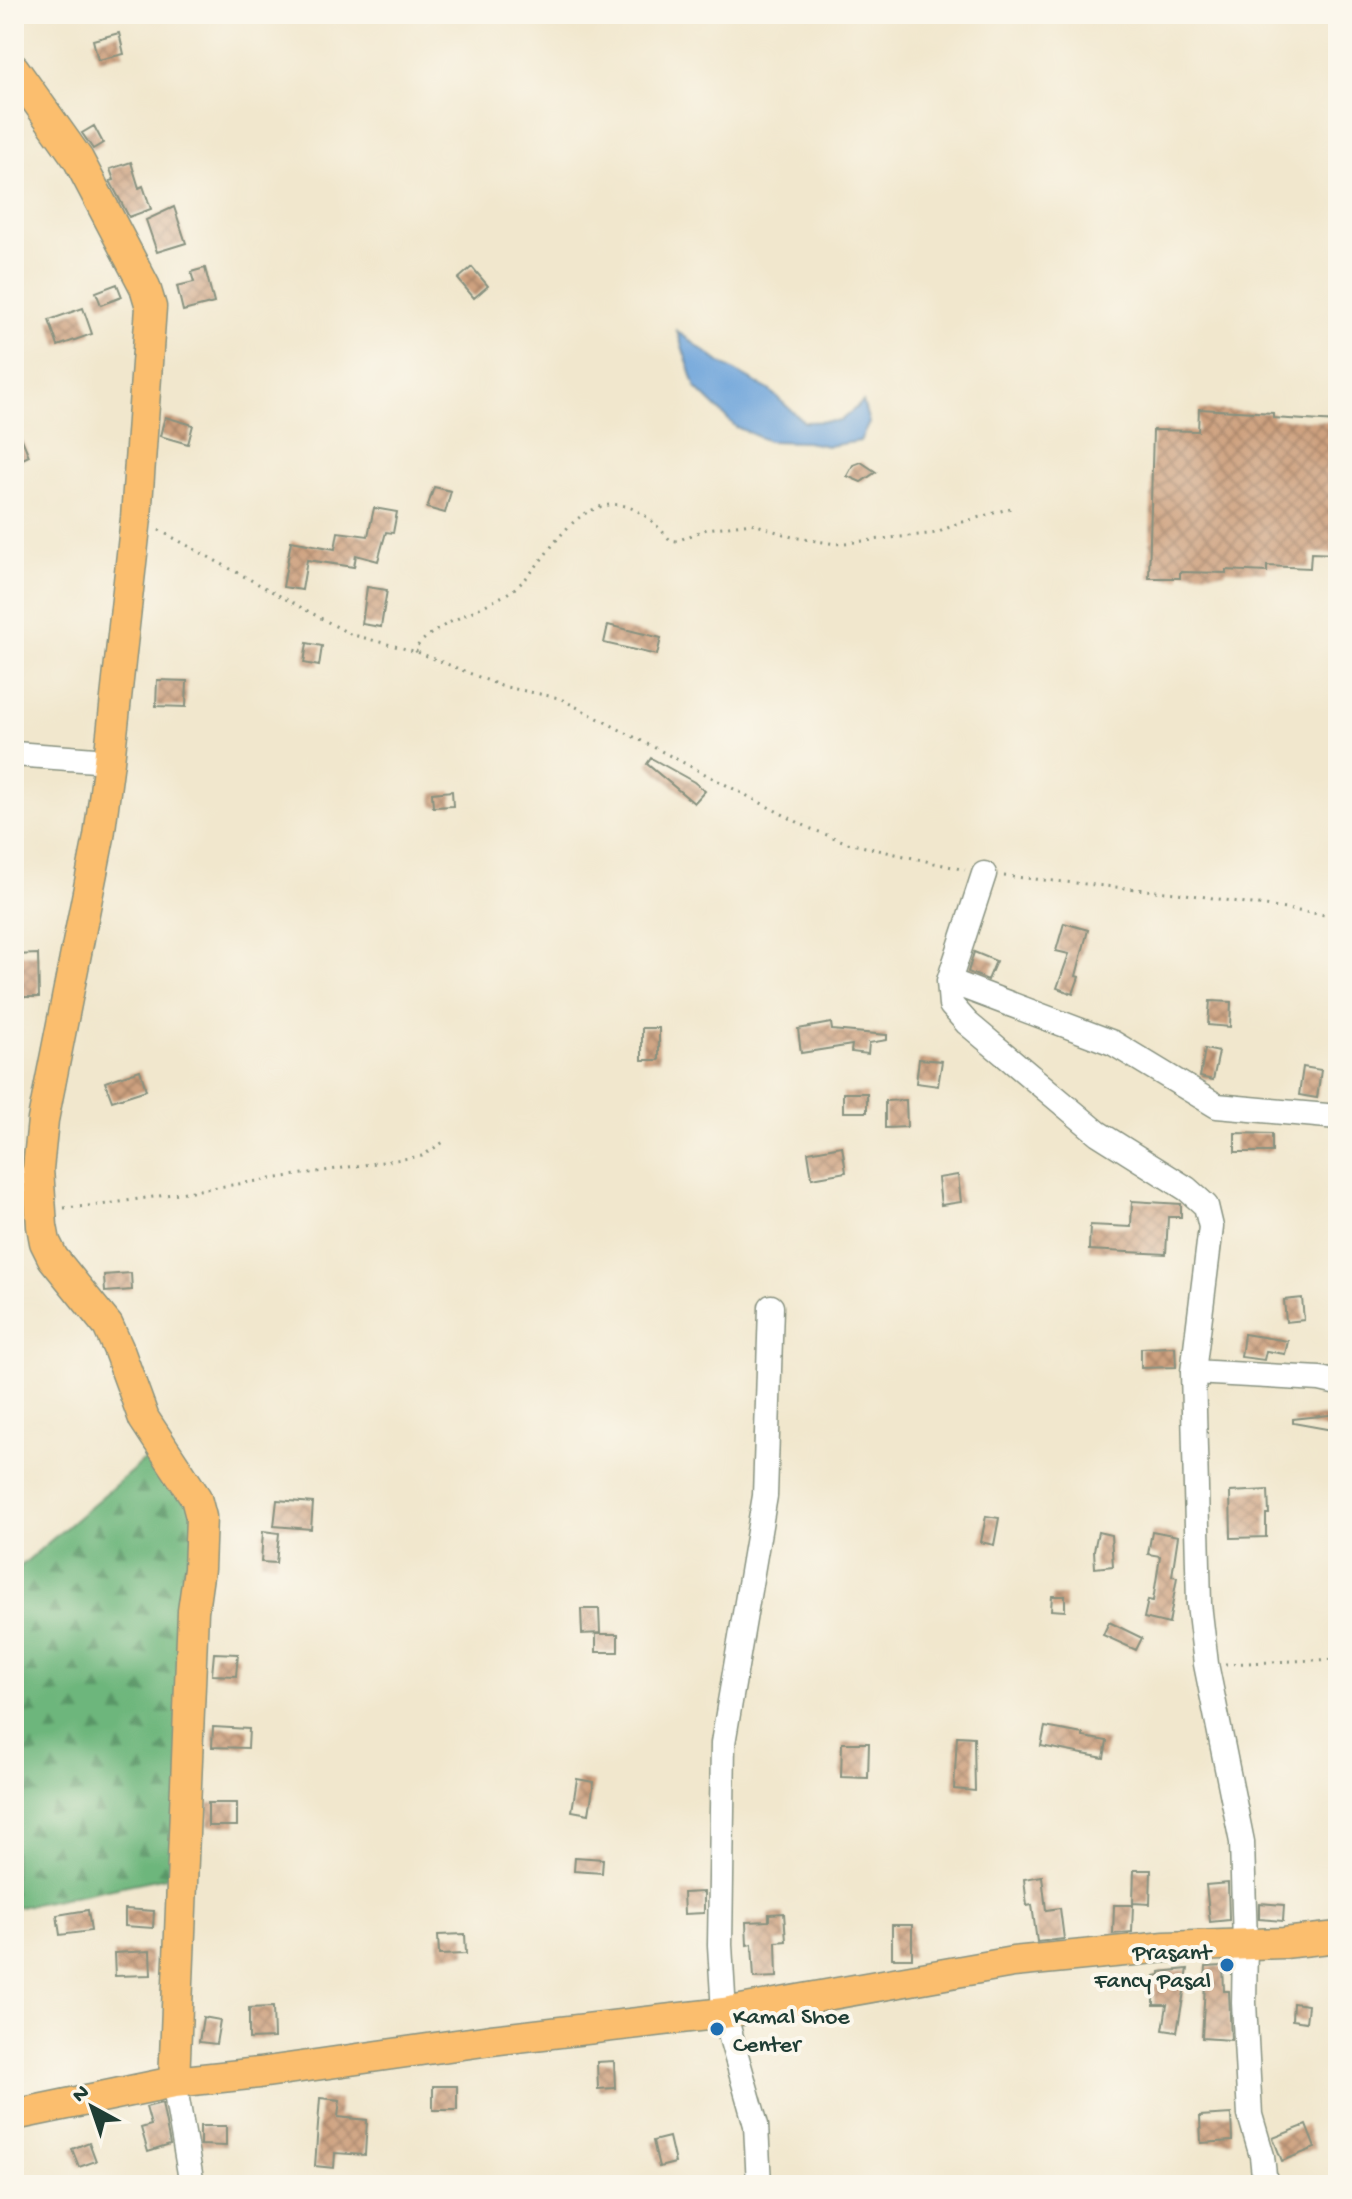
<svg xmlns="http://www.w3.org/2000/svg" width="1352" height="2199" font-family="'Gochi Hand',sans-serif">
	<style>
		.forest { fill: url(#forest-firs); stroke: #467a58; stroke-width: 2 }
		.water { fill: #6ca3da; stroke: #467087; stroke-width: 2 }
		.building { fill: url(#building-cross-hatch) }
		.lines { fill: none; stroke-linecap: round; stroke-linejoin: round }
		.minor-casing { stroke: #889280; stroke-width: 27 }
		.major-casing { stroke: #889280; stroke-width: 33 }
		.path { stroke: #889280; stroke-width: 3; stroke-dasharray: 2 6; stroke-linecap: butt }
		.minor { stroke: #fff; stroke-width: 24 }
		.major { stroke: #fbbe6e; stroke-width: 30 }
		.poi-dot { fill: #1f6fb2; stroke: #fbf7ec; stroke-width: 3 }
		.labels { text-anchor: middle; stroke-width: 8; stroke-linejoin: round; paint-order: stroke }
		.poi-label { font-size: 24px; fill: #1f3d34; stroke: #fbf7ec; text-anchor: end }
	</style>
	<defs>
		<pattern id="forest-firs" width="22" height="20" patternUnits="userSpaceOnUse" patternTransform="scale(2)"><rect width="22" height="20" fill="#6db67c"/><path d="M5 1l3.5 6h-7zM16 11l3.5 6h-7z" fill="#599566"/></pattern>
		<pattern id="building-cross-hatch" width="8" height="8" patternUnits="userSpaceOnUse" patternTransform="scale(2)"><rect width="8" height="8" fill="#cea17f"/><path d="M0 0l8 8M0 8l8-8" fill="none" stroke="#a78469"/></pattern>
	</defs>
	<rect width="100%" height="100%" fill="#fbf7ec"/>
	<filter id="ink" filterUnits="userSpaceOnUse"><feTurbulence type="fractalNoise" baseFrequency=".0125" numOctaves="2"/><feDisplacementMap in="SourceGraphic" scale="16" xChannelSelector="R" yChannelSelector="G"/><feConvolveMatrix kernelMatrix="1 2 1 2 8 2 1 2 1" color-interpolation-filters="sRGB"/></filter>
	<filter id="wash" filterUnits="userSpaceOnUse"><feTurbulence type="fractalNoise" baseFrequency=".006" numOctaves="4" result="noise"/><feDisplacementMap in="SourceGraphic" scale="32" xChannelSelector="R" yChannelSelector="G"/><feGaussianBlur stdDeviation="1.8" result="paint"/><feColorMatrix in="noise" values="0 0 0 0 0 0 0 0 0 0 0 0 0 0 0 0 0 1.4 0 .05"/><feComposite in="paint" operator="in"/></filter>
	<g filter="url(#wash)">
		<rect width="100%" height="100%" fill="#f1e7cd"/>
		<path class="forest" d="M 161,1446 L 196,1498 L 182,1874 L 14,1908 L 14,1572 Z"/>
		<path class="water" d="M 677,331 L 719,362 L 769,390 L 804,422 L 840,421 L 863,402 L 869,423 L 860,441 L 828,446 L 806,442 L 768,441 L 736,427 L 696,388 Z"/>
		<g id="blocks">
			<path class="building" d="M 119,33 L 124,54 L 98,60 L 93,40 Z
				M 94,126 L 103,143 L 93,149 L 82,133 Z
				M 131,162 L 139,188 L 143,186 L 151,209 L 129,217 L 110,181 L 114,180 L 110,169 Z
				M 174,207 L 186,243 L 157,252 L 146,220 Z
				M 472,267 L 488,286 L 474,298 L 458,279 Z
				M 205,268 L 214,303 L 183,311 L 177,286 L 194,282 L 191,272 Z
				M 117,284 L 122,297 L 101,305 L 96,292 Z
				M 83,308 L 92,334 L 58,346 L 49,320 Z
				M 1199,409 L 1273,413 L 1273,418 L 1338,422 L 1338,554 L 1311,553 L 1310,568 L 1267,566 L 1267,572 L 1226,570 L 1226,573 L 1180,572 L 1180,578 L 1149,578 L 1153,430 L 1198,431 Z
				M 165,417 L 193,425 L 188,444 L 160,436 Z
				M 14,420 L 29,456 L 14,463 Z
				M 861,462 L 876,472 L 861,482 L 847,476 L 853,465 Z
				M 434,487 L 451,491 L 445,513 L 427,508 Z
				M 374,508 L 397,512 L 393,533 L 386,532 L 378,561 L 356,555 L 354,567 L 307,560 L 302,590 L 283,587 L 291,541 L 335,549 L 338,532 L 368,536 Z
				M 367,587 L 387,590 L 381,627 L 362,624 Z
				M 608,625 L 661,638 L 657,655 L 604,643 Z
				M 307,643 L 322,646 L 319,666 L 304,663 Z
				M 157,680 L 187,681 L 186,707 L 156,706 Z
				M 651,758 L 694,782 L 705,791 L 694,803 L 647,764 Z
				M 452,791 L 453,806 L 433,807 L 432,793 Z
				M 1064,923 L 1088,930 L 1076,976 L 1079,977 L 1073,994 L 1057,988 L 1069,954 L 1056,951 Z
				M 974,952 L 996,961 L 988,980 L 968,972 Z
				M 38,954 L 39,997 L 18,997 L 18,983 L 14,983 L 14,955 Z
				M 1210,1001 L 1231,1002 L 1230,1027 L 1208,1025 Z
				M 831,1023 L 832,1030 L 887,1035 L 887,1040 L 869,1043 L 868,1054 L 851,1052 L 852,1045 L 801,1053 L 798,1029 Z
				M 642,1028 L 659,1028 L 659,1060 L 642,1060 Z
				M 1205,1049 L 1219,1052 L 1213,1080 L 1200,1077 Z
				M 919,1059 L 942,1061 L 938,1086 L 916,1083 Z
				M 1303,1067 L 1321,1070 L 1317,1098 L 1299,1095 Z
				M 140,1070 L 146,1090 L 112,1101 L 105,1082 Z
				M 843,1093 L 867,1093 L 867,1112 L 843,1112 Z
				M 906,1100 L 907,1127 L 885,1128 L 885,1101 Z
				M 1235,1133 L 1272,1134 L 1272,1152 L 1235,1152 Z
				M 842,1146 L 846,1172 L 812,1178 L 808,1152 Z
				M 958,1175 L 961,1202 L 941,1205 L 938,1178 Z
				M 1132,1201 L 1181,1204 L 1181,1217 L 1168,1217 L 1166,1254 L 1089,1250 L 1090,1225 L 1131,1227 Z
				M 131,1273 L 132,1290 L 105,1292 L 104,1275 Z
				M 1302,1298 L 1304,1320 L 1286,1322 L 1284,1300 Z
				M 1244,1334 L 1288,1341 L 1285,1354 L 1266,1351 L 1264,1360 L 1241,1357 Z
				M 1175,1347 L 1176,1367 L 1141,1368 L 1141,1348 Z
				M 1338,1414 L 1338,1431 L 1293,1423 L 1293,1419 Z
				M 1268,1490 L 1269,1514 L 1266,1514 L 1266,1537 L 1231,1538 L 1230,1492 Z
				M 277,1500 L 313,1503 L 311,1529 L 274,1526 Z
				M 986,1516 L 999,1518 L 994,1545 L 981,1542 Z
				M 263,1531 L 279,1533 L 276,1563 L 261,1562 Z
				M 1152,1531 L 1178,1536 L 1172,1576 L 1177,1577 L 1169,1624 L 1144,1618 L 1148,1600 L 1153,1601 L 1160,1556 L 1148,1554 Z
				M 1098,1532 L 1111,1535 L 1113,1566 L 1095,1568 L 1094,1550 Z
				M 1052,1596 L 1065,1596 L 1065,1611 L 1051,1610 Z
				M 581,1609 L 599,1609 L 600,1633 L 582,1634 Z
				M 1109,1622 L 1142,1638 L 1136,1650 L 1103,1635 Z
				M 596,1634 L 618,1634 L 618,1652 L 596,1652 Z
				M 214,1653 L 238,1654 L 236,1676 L 212,1675 Z
				M 213,1727 L 249,1729 L 248,1748 L 212,1747 Z
				M 1045,1727 L 1083,1734 L 1083,1737 L 1107,1741 L 1104,1758 L 1041,1746 Z
				M 957,1736 L 974,1737 L 975,1791 L 954,1789 Z
				M 842,1743 L 869,1743 L 868,1778 L 841,1777 Z
				M 577,1779 L 594,1782 L 589,1814 L 572,1811 Z
				M 208,1803 L 237,1803 L 237,1826 L 208,1826 Z
				M 575,1857 L 603,1859 L 602,1873 L 574,1871 Z
				M 1134,1870 L 1151,1870 L 1150,1904 L 1133,1903 Z
				M 1042,1876 L 1046,1910 L 1060,1908 L 1064,1939 L 1037,1942 L 1032,1905 L 1027,1906 L 1024,1879 Z
				M 1228,1883 L 1229,1920 L 1210,1922 L 1206,1885 Z
				M 704,1892 L 704,1913 L 684,1914 L 683,1893 Z
				M 1259,1903 L 1284,1905 L 1283,1921 L 1259,1919 Z
				M 1114,1905 L 1133,1905 L 1132,1932 L 1113,1934 Z
				M 125,1909 L 154,1911 L 153,1928 L 125,1926 Z
				M 88,1910 L 91,1931 L 60,1935 L 57,1915 Z
				M 784,1913 L 786,1941 L 776,1942 L 777,1977 L 754,1978 L 752,1944 L 747,1945 L 746,1922 L 769,1921 L 769,1914 Z
				M 892,1925 L 912,1925 L 912,1958 L 892,1958 Z
				M 465,1934 L 466,1954 L 439,1955 L 438,1935 Z
				M 150,1951 L 151,1975 L 115,1976 L 114,1953 Z
				M 1223,1966 L 1224,1991 L 1229,1991 L 1231,2040 L 1202,2038 L 1206,1967 Z
				M 1188,1969 L 1177,2032 L 1163,2030 L 1167,2005 L 1154,2005 L 1154,1976 L 1160,1975 L 1160,1972 Z
				M 1293,2003 L 1308,2005 L 1306,2022 L 1292,2020 Z
				M 273,2007 L 274,2038 L 249,2039 L 249,2008 Z
				M 203,2017 L 220,2020 L 216,2044 L 199,2042 Z
				M 614,2061 L 615,2088 L 598,2089 L 597,2062 Z
				M 433,2086 L 457,2086 L 457,2110 L 433,2110 Z
				M 320,2098 L 340,2100 L 338,2117 L 367,2120 L 365,2155 L 335,2153 L 334,2168 L 315,2166 Z
				M 162,2103 L 170,2145 L 148,2152 L 141,2128 L 151,2125 L 146,2107 Z
				M 1231,2114 L 1232,2141 L 1201,2143 L 1200,2116 Z
				M 1306,2125 L 1315,2148 L 1282,2161 L 1273,2138 Z
				M 200,2126 L 226,2126 L 226,2146 L 200,2145 Z
				M 669,2137 L 675,2163 L 659,2167 L 653,2141 Z
				M 89,2142 L 96,2161 L 79,2167 L 72,2149 Z"/>
		</g>
	</g>
	<g filter="url(#ink)">
		<use href="#blocks" fill-opacity="0" stroke="#889280" stroke-width="2"/>
		<g class="lines">
			<defs>
				<path id="minor" d="M 14,754 L 109,761
					M 984,874 L 949,981 L 951,1005 L 967,1023 L 1098,1133 L 1187,1189 L 1206,1206 L 1211,1227 L 1193,1372 L 1199,1604 L 1206,1664 L 1242,1842 L 1245,1944 L 1244,2003 L 1250,2115 L 1262,2156 L 1265,2185
					M 949,981 L 1113,1043 L 1217,1106 L 1338,1117
					M 14,1194 L 38,1169
					M 1193,1372 L 1320,1379 L 1338,1383
					M 174,2082 L 192,2185
					M 759,2185 L 756,2125 L 724,2013 L 720,1945 L 723,1743 L 765,1496 L 771,1307"/>
				<path id="major" d="M 14,69 L 78,159 L 145,287 L 151,307 L 136,518 L 109,761 L 99,837 L 43,1120 L 38,1169 L 42,1226 L 45,1242 L 53,1258 L 108,1326 L 118,1348 L 144,1419 L 196,1498 L 201,1517 L 199,1569 L 193,1611 L 174,2082
					M 14,2115 L 174,2082 L 259,2073 L 491,2040 L 724,2013 L 1013,1962 L 1165,1947 L 1284,1943 L 1338,1937"/>
			</defs>
			<use href="#minor" class="minor-casing"/>
			<use href="#major" class="major-casing"/>
			<path class="path" d="M 159,530 L 350,634 L 417,652 L 501,686 L 559,698 L 809,828 L 848,843 L 965,870
				M 417,652 L 415,650 C 426,627 491,606 514,589 C 544,566 560,521 597,508 C 628,496 651,518 670,540 L 677,541 L 707,529 L 751,523 L 792,537 L 836,544 L 937,533 L 956,524 L 1011,508
				M 1004,876 L 1186,894 L 1338,917
				M 64,1208 L 100,1205 L 422,1156 L 445,1141
				M 1225,1664 L 1338,1659"/>
			<use href="#minor" class="minor"/>
			<use href="#major" class="major"/>
		</g>
	</g>
	<g class="poi-dot">
		<circle cx="1227" cy="1965" r="8"/>
		<circle cx="717" cy="2029" r="8"/>
	</g>
	<g class="labels">
		<g class="poi-label">
			<text x="1211" y="1959">Prasant<tspan x="1211" dy="28">Fancy Pasal</tspan></text>
			<text x="733" y="2023" text-anchor="start">Kamal Shoe<tspan x="733" dy="28">Center</tspan></text>
		</g>
	</g>
	<rect width="1352" height="2199" fill="none" stroke="#fbf7ec" stroke-width="48"/>
	<g transform="translate(92 2107) rotate(320)" stroke="#fbf7ec" stroke-width="6" paint-order="stroke">
	<path d="M0-6L14 30L0 20L-14 30Z" fill="#1f3d34"/>
	<text y="-12" font-size="22" font-weight="bold" text-anchor="middle" fill="#1f3d34">N</text>
	</g>
</svg>
